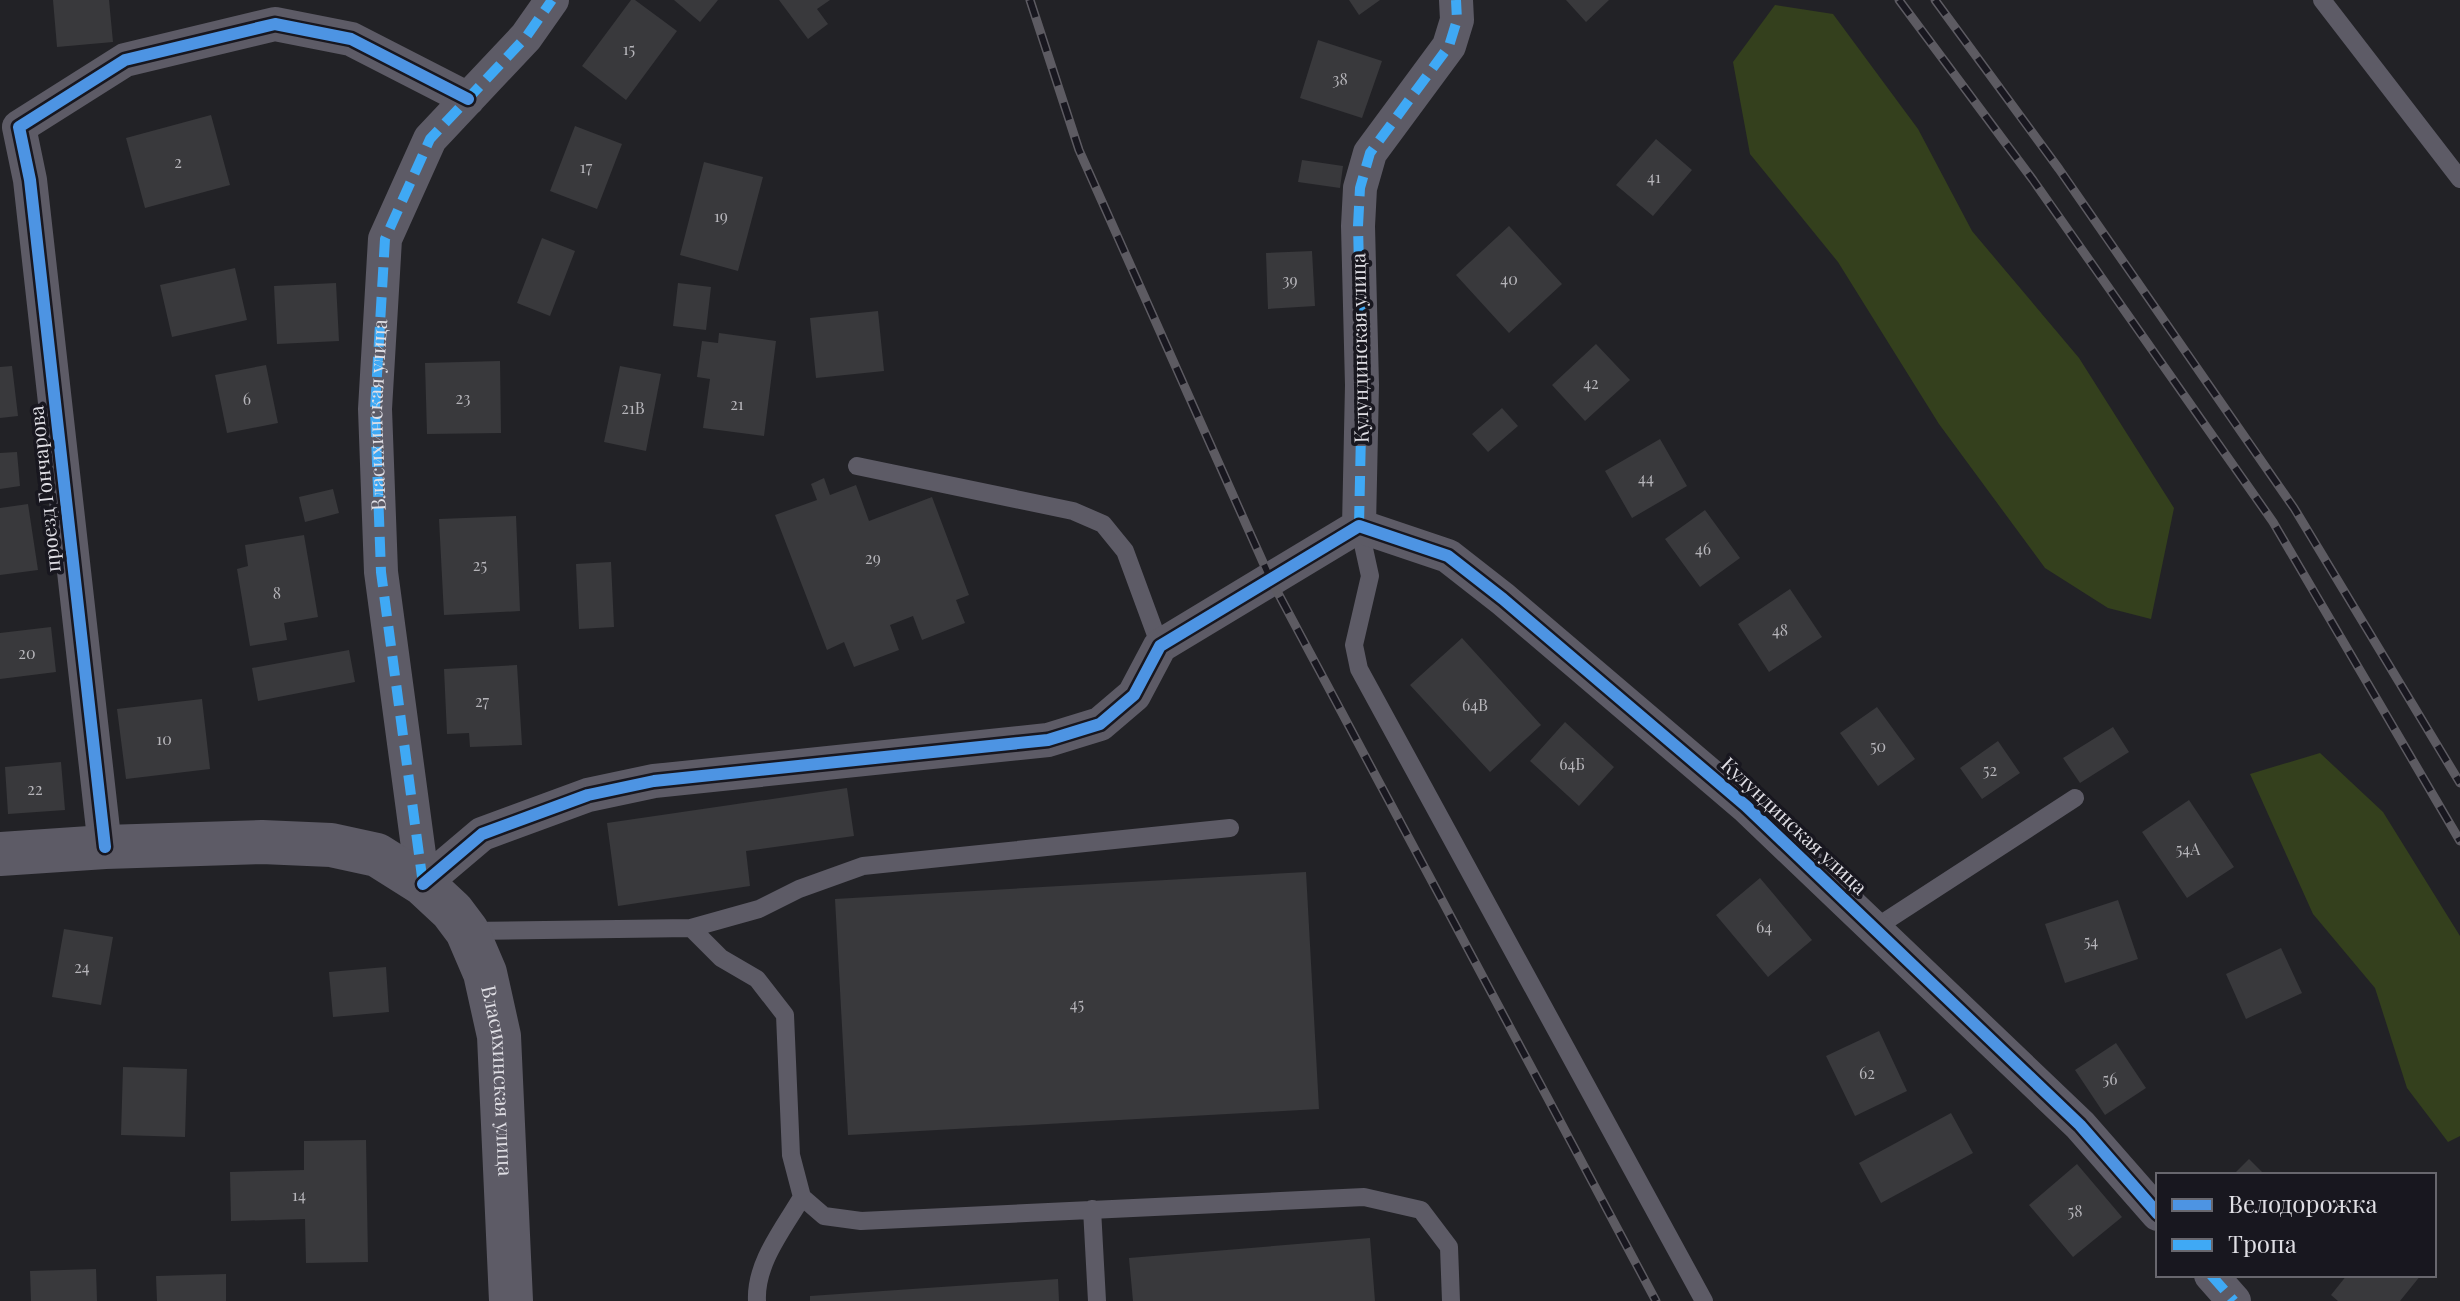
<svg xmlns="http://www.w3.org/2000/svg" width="2460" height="1301" font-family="'Playfair Display',serif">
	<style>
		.green { fill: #34401d }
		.building { fill: #39393c }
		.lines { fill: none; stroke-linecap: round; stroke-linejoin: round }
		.service { stroke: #5d5b66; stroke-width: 18 }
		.minor { stroke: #5d5b66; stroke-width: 34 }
		.tertiary { stroke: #5d5b66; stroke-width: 44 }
		.rail-casing { stroke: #5d5b62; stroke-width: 9 }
		.rail { stroke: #18171f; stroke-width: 6; stroke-dasharray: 18; stroke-linecap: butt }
		.quiet { stroke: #3fa9f5; stroke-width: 10; stroke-dasharray: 20 10; stroke-linecap: butt }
		.cycleway-casing { stroke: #18171f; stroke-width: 17 }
		.cycleway { stroke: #4d94e3; stroke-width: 12 }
		.labels { text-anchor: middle; stroke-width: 7; stroke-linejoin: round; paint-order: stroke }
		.number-label { font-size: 16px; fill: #b6b5ba }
		.street-label { font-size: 20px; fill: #dfdee4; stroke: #18171f }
	</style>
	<rect width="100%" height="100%" fill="#222226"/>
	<path class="green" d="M 1775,5 L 1833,14 L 1918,129 L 1972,231 L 2079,358 L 2174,508 L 2151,619 L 2108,608 L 2045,568 L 1939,424 L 1838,262 L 1750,154 L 1733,62 Z
		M 2320,753 L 2383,812 L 2460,936 L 2460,1136 L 2448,1142 L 2407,1088 L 2375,988 L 2313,914 L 2250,774 Z"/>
	<path class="building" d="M 53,0 L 109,0 L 113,42 L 57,47 Z
		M 631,0 L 635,0 L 677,31 L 626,100 L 582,66 Z
		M 674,0 L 718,0 L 700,22 Z
		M 779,0 L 830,0 L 817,9 L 828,24 L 808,39 Z
		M 1349,0 L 1380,0 L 1359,15 Z
		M 1566,0 L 1609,0 L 1586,22 Z
		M 1318,40 L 1382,61 L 1362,118 L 1300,98 Z
		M 211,115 L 230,185 L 145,208 L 126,138 Z
		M 575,126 L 622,144 L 597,209 L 550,191 Z
		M 1656,139 L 1692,170 L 1653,216 L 1616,185 Z
		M 1302,160 L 1343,166 L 1340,188 L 1298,182 Z
		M 704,162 L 763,177 L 738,271 L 680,255 Z
		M 1509,226 L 1562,284 L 1509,333 L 1456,275 Z
		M 542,238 L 575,251 L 550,316 L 517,303 Z
		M 1312,251 L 1315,306 L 1268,309 L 1266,253 Z
		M 235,268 L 247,320 L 172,337 L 160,285 Z
		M 336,283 L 339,341 L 277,344 L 274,286 Z
		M 678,283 L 711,287 L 706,330 L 673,326 Z
		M 878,311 L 884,371 L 816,378 L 810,318 Z
		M 719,333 L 776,341 L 764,436 L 703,428 L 710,379 L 697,377 L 702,341 L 718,343 Z
		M 1596,344 L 1630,380 L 1585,421 L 1552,385 Z
		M 500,361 L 501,433 L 427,434 L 425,363 Z
		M 266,365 L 278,423 L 227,433 L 215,375 Z
		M 12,366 L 18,416 L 0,418 L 0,367 Z
		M 620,366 L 661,374 L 646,451 L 604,442 Z
		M 1502,408 L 1518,426 L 1488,452 L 1472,434 Z
		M 1660,439 L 1687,486 L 1632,518 L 1605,471 Z
		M 17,452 L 20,486 L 0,489 L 0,453 Z
		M 824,478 L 830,495 L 856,485 L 869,521 L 932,497 L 969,595 L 956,600 L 965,623 L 922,640 L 913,616 L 890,625 L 899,650 L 854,667 L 844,642 L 827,650 L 775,515 L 817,500 L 811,484 Z
		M 333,489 L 339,513 L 305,522 L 299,497 Z
		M 28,504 L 38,570 L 0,575 L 0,508 Z
		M 1705,510 L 1740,558 L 1700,587 L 1665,539 Z
		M 516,516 L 520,611 L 444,615 L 439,519 Z
		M 304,535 L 318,617 L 284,623 L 287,640 L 250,646 L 237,569 L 248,566 L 245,545 Z
		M 611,562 L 614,627 L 579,629 L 576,564 Z
		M 1790,589 L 1822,637 L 1769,672 L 1738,624 Z
		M 51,627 L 56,672 L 0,679 L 0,633 Z
		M 1462,638 L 1541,725 L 1490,772 L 1410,685 Z
		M 349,650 L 355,682 L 258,701 L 252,668 Z
		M 517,665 L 522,745 L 470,747 L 469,733 L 447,734 L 444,669 Z
		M 202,699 L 210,769 L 126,779 L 117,709 Z
		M 1877,707 L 1915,759 L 1878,786 L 1840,733 Z
		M 1565,722 L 1614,767 L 1579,806 L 1530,761 Z
		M 2113,727 L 2129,752 L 2080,783 L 2063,758 Z
		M 1998,741 L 2020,773 L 1982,799 L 1960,768 Z
		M 61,762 L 65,810 L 8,814 L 5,767 Z
		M 847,788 L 854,836 L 746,851 L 750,886 L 618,906 L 607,823 Z
		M 2189,800 L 2234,867 L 2187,898 L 2142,832 Z
		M 1306,872 L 1319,1109 L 848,1135 L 835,899 Z
		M 1760,878 L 1812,940 L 1768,977 L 1716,915 Z
		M 2118,900 L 2138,959 L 2065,983 L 2045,924 Z
		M 64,929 L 113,937 L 101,1005 L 52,997 Z
		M 2281,948 L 2302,993 L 2246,1019 L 2226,974 Z
		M 386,967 L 389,1012 L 333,1017 L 329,972 Z
		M 1879,1031 L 1907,1091 L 1855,1116 L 1826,1056 Z
		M 2116,1043 L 2146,1088 L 2105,1115 L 2075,1070 Z
		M 123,1067 L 187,1069 L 185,1137 L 121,1135 Z
		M 1951,1113 L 1973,1153 L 1881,1203 L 1859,1163 Z
		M 366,1140 L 368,1262 L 306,1263 L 305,1219 L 231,1221 L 230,1172 L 304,1170 L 304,1141 Z
		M 2249,1159 L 2265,1175 L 2233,1175 Z
		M 2077,1164 L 2122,1217 L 2073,1257 L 2029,1205 Z
		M 1370,1238 L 1375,1301 L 1133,1301 L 1129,1258 Z
		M 96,1269 L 97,1301 L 31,1301 L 30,1271 Z
		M 226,1274 L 226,1301 L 157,1301 L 156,1276 Z
		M 2347,1275 L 2421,1275 L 2400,1301 L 2338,1301 L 2331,1295 Z
		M 1058,1279 L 1059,1301 L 810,1301 L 810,1296 Z"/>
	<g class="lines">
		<path class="service" d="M 2322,0 L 2460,179
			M 857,466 L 1073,511 L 1103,524 L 1125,551 L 1160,646
			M 1359,526 L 1370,576 L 1354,645 L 1359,669 L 1704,1301
			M 691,928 L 759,909 L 799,889 L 863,866 L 1230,828
			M 1875,928 L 2075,798
			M 467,931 L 691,928 L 721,958 L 757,979 L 785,1015 L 791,1155 L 802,1197 L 824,1216 L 861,1221 L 1364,1197 L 1421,1210 L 1449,1247 L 1451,1301
			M 1092,1209 L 1097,1301
			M 757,1301 C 755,1263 784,1228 802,1197"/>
		<path class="minor" d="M 1359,526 L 1448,556 L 1503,599 L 1746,806 L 2080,1125 L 2158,1214
			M 1359,526 L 1362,385 L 1358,226 L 1360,188 L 1370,153 L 1449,46 L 1457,20 L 1456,0
			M 105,847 L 30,180 L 19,127 L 125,60 L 275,24 L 351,39 L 468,99
			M 423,884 L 482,834 L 588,795 L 654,781 L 1048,740 L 1100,724 L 1134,695 L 1160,646 L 1359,526
			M 423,884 L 381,572 L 375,409 L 385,239 L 430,139 L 526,37 L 552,0
			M 2211,1275 L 2234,1301"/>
		<path class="tertiary" id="s1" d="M 0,854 L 105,847 L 262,842 L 331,845 L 377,855 L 423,884 L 452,911 L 467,931 L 485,973 L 499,1036 L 511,1301"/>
		<defs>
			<path id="rail" d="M 1030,0 L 1079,150 L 1270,578 L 1656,1301
				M 1899,0 L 2033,180 L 2273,522 L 2460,841
				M 1935,0 L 2059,169 L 2294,508 L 2460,783"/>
		</defs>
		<use href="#rail" class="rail-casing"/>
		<use href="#rail" class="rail"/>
		<g class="quiet">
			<path d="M 1359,526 L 1362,385 L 1358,226 L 1360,188 L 1370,153 L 1449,46 L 1457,20 L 1456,0"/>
			<path id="s2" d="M 423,884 L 381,572 L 375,409 L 385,239 L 430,139 L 526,37 L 552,0"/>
			<path d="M 2211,1275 L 2234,1301"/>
		</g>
		<defs>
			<path id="cycleway" d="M 105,847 L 30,180 L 19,127 L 125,60 L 275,24 L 351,39 L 468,99
				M 423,884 L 482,834 L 588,795 L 654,781 L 1048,740 L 1100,724 L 1134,695 L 1160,646 L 1359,526 L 1448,556 L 1503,599 L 1746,806 L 2080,1125 L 2158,1214"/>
		</defs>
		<use href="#cycleway" class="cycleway-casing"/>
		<use href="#cycleway" class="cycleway"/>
	</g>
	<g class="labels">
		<g class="number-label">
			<text x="629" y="55">15</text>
			<text x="1340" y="85">38</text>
			<text x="178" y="168">2</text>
			<text x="586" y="173">17</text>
			<text x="1654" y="183">41</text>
			<text x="721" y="222">19</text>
			<text x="1509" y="285">40</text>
			<text x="1290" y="286">39</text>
			<text x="1591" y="389">42</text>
			<text x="463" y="404">23</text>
			<text x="247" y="405">6</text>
			<text x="737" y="410">21</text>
			<text x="633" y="414">21В</text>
			<text x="1646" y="484">44</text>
			<text x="1703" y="555">46</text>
			<text x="873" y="564">29</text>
			<text x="480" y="571">25</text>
			<text x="277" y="599">8</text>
			<text x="1780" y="636">48</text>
			<text x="27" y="659">20</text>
			<text x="482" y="707">27</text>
			<text x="1475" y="711">64В</text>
			<text x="164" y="745">10</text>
			<text x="1878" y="752">50</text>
			<text x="1572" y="770">64Б</text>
			<text x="1990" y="776">52</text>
			<text x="35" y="795">22</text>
			<text x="2188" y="855">54А</text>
			<text x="1764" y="933">64</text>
			<text x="2091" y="947">54</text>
			<text x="82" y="973">24</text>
			<text x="1077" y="1010">45</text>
			<text x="1867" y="1079">62</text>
			<text x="2110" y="1085">56</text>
			<text x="299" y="1201">14</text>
			<text x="2075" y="1217">58</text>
		</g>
		<g class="street-label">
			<text transform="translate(1360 348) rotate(-91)" y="7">Кулундинская улица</text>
			<text dy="7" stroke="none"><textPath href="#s2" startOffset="472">Власихинская улица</textPath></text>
			<text transform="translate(45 489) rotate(-96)" y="7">проезд Гончарова</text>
			<text transform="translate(1794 826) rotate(43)" y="7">Кулундинская улица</text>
			<text dy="7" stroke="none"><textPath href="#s1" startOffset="652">Власихинская улица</textPath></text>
		</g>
	</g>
	<rect x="2156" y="1173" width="280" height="104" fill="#18171f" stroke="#68676e" stroke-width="2"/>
	<rect x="2172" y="1199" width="40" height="12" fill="#4d94e3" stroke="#68676e" stroke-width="2"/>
	<text x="2228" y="1213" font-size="24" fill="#dfdee4">Велодорожка</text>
	<rect x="2172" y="1239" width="40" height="12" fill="#3fa9f5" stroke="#68676e" stroke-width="2"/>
	<text x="2228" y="1253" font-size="24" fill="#dfdee4">Тропа</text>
</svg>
